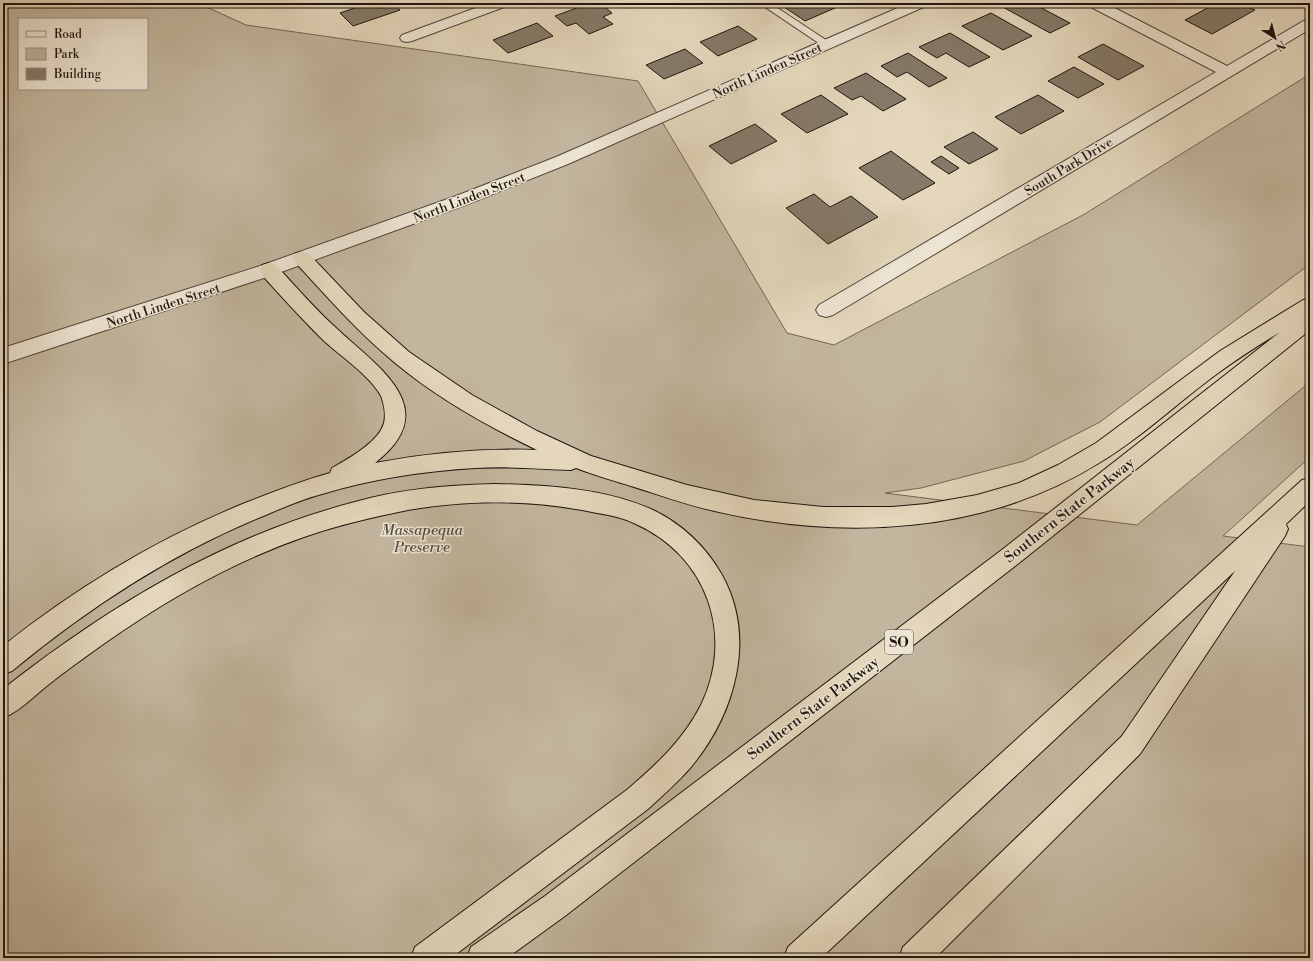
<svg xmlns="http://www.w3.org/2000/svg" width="1313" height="961" font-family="'Libre Bodoni',serif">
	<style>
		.green { fill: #c3b69e; stroke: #716556; fill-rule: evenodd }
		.building { fill: #857968; stroke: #1f140e }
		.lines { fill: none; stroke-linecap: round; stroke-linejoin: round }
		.service-casing { stroke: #50453a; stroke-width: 2 }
		.minor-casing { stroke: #50453a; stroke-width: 2 }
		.tertiary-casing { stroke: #50453a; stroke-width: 2 }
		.motorway-casing { stroke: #1f140e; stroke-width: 2 }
		.service { fill: #ede5d3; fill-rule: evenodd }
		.minor { fill: #ede5d3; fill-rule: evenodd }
		.tertiary { fill: #ede5d3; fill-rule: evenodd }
		.motorway { fill: #e4d7bc; fill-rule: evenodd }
		.labels { text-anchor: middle; stroke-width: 3; stroke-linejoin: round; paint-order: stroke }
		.far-street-label { font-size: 13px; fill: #1f140e; stroke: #ede5d3 }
		.shield { fill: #ede5d3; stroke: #5d5349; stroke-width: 1 }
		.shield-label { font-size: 14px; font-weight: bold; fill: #1f140e }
		.street-label { font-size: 15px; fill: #1f140e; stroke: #ede5d3 }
		.park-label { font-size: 15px; font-style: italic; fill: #584d40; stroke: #ede5d3 }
	</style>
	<rect width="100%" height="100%" fill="#e4d7bc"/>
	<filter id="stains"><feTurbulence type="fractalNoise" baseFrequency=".005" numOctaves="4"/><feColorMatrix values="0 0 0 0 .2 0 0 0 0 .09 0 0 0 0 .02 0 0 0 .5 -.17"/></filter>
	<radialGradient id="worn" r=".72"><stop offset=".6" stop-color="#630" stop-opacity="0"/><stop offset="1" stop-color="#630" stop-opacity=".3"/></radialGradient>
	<path class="green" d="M 3,3 L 198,3 L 246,25 L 638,81 L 787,333 L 834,345 L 1083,215 L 1310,74 L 1310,264 L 1100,422 L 1024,461 L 921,488 L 885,493 L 1137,525 L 1310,382 L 1310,457 L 1223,536 L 1310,547 L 1310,958 L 3,958 ZM 19,19 L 147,19 L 147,89 L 19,89 Z"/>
	<path class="building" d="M 218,3 L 239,3 L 222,8 Z
		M 369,3 L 392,3 L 400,10 L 353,26 L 340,13 Z
		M 590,3 L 600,3 L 612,13 L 603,17 L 613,24 L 589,34 L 576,23 L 567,26 L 555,16 Z
		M 621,3 L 638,3 L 626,8 Z
		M 778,3 L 826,3 L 835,8 L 805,21 Z
		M 1007,3 L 1032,3 L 1070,23 L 1050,33 L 1001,6 Z
		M 1217,3 L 1240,3 L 1255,10 L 1212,34 L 1185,20 Z
		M 991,13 L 1032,36 L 1003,50 L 962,26 Z
		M 537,23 L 553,36 L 508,53 L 493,40 Z
		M 738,26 L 757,39 L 718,56 L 700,42 Z
		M 950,33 L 990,57 L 969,67 L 946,53 L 937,58 L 919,47 Z
		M 1103,44 L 1144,66 L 1118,80 L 1078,57 Z
		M 685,49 L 703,63 L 664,79 L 646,65 Z
		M 908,53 L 947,78 L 929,87 L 907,72 L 897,77 L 881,66 Z
		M 1074,67 L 1104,84 L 1078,98 L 1048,81 Z
		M 866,73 L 906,99 L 883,111 L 861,96 L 852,100 L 834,88 Z
		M 821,95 L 848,114 L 807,133 L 781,114 Z
		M 1038,95 L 1064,111 L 1021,134 L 995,117 Z
		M 755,124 L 777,141 L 731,164 L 709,146 Z
		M 973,132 L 998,149 L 969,164 L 944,147 Z
		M 891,151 L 935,183 L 903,200 L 859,168 Z
		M 941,156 L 959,168 L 949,174 L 931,162 Z
		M 814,194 L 830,207 L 851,196 L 878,217 L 828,244 L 786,208 Z"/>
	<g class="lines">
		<defs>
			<path id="service" d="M 759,3 L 770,3 L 832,44 L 827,47 L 823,46 Z"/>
			<path id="minor" d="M 489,3 L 509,3 L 507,6 L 412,41 L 407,42 L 402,41 L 400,38 L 402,35 Z
				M 1087,3 L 1105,3 L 1227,66 L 1305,20 L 1310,19 L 1310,29 L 833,315 L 826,317 L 819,315 L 816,310 L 819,305 L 1216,72 L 1089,6 Z"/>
			<path id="tertiary" d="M 909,3 L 928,3 L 926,6 L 568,164 L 468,204 L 273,275 L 3,364 L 3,348 L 260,266 L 456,196 L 556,157 Z"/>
			<path id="motorway" d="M 302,252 L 308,253 L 364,312 L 409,352 L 472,395 L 537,431 L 591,456 L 687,485 L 754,500 L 823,507 L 892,507 L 926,504 L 977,495 L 1019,483 L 1058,465 L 1096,443 L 1220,351 L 1303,300 L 1310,298 L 1310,330 L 1019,563 L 565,916 L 507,958 L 467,958 L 471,947 L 545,896 L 1003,549 L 1280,332 C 1256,347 1232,362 1210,379 C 1173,407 1139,439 1099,463 C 986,533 847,541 719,512 C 689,506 660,495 631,486 C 612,480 594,475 576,468 L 571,470 C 539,469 508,466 476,468 C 424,471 371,479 322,494 C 299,500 278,510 256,519 C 166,557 87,609 12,671 L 3,674 L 3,646 C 77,587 157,539 245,503 C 273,492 301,481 330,473 L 332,468 C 348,459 379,442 384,423 C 386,415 384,404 381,396 C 370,375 337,354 320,337 C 300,317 281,296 262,275 L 260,270 L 262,265 L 269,263 L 276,265 C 295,286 314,308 335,327 C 376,366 446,408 375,463 C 429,453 482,448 537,450 C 487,426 437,398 394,362 C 358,332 327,297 296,263 L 293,258 L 296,253 Z
				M 1310,478 L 1310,501 L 1286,524 L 1288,529 L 1285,536 L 1140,754 L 935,958 L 899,958 L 903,947 L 1122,736 L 1235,571 L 821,958 L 784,958 L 788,947 L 1302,480 Z
				M 495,484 C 547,485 604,488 653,510 C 682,524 706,547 722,575 C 757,638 735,714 691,767 C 678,782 663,795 648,809 L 451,958 L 411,958 L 415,947 L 628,789 C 657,764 684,739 701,705 C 735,635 707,556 636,524 C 624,518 610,515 597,513 C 536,500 470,499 408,510 C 373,517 338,525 304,537 C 232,562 164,601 102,645 C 84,658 65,671 48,685 C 34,696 20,711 3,718 L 3,689 C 109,606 224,536 355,502 C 400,489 448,485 495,484 Z"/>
		</defs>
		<use href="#service" class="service-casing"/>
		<use href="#minor" class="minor-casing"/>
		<use href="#tertiary" class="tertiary-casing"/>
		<use href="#motorway" class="motorway-casing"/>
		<use href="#service" class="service"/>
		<use href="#minor" class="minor"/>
		<use href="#tertiary" class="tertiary"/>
		<use href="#motorway" class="motorway"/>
	</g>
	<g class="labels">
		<g class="far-street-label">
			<text transform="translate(767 70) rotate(-24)" y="5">North Linden Street</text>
			<text transform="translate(1068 166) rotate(-31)" y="5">South Park Drive</text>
			<text transform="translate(469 197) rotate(-21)" y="5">North Linden Street</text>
			<text transform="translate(163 305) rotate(-18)" y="5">North Linden Street</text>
		</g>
		<rect class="shield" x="885" y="630" width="28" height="24" rx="3"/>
		<g class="shield-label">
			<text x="899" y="647">SO</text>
		</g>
		<g class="street-label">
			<text transform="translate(1069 510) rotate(-38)" y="5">Southern State Parkway</text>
			<text transform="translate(813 708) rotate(-37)" y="5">Southern State Parkway</text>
		</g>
		<g class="park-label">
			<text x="422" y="535">Massapequa<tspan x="422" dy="17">Preserve</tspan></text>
		</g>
	</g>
	<rect width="1313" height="961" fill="none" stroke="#e4d7bc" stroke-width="16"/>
	<rect x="4" y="4" width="1305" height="953" fill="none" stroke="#1f140e" stroke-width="2"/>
	<rect x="8" y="8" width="1297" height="945" fill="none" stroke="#1f140e"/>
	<rect x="18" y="18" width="130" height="72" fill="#ede5d3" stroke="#9b9184"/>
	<rect x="26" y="31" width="20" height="6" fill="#ede5d3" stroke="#9b9184"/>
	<text x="54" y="38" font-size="12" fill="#1f140e">Road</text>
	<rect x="26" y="48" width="20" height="12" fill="#c3b69e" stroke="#9b9184"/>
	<text x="54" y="58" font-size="12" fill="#1f140e">Park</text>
	<rect x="26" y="68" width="20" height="12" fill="#857968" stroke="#9b9184"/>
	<text x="54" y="78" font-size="12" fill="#1f140e">Building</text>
	<g transform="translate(1275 38) rotate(144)" stroke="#ede5d3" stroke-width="3" paint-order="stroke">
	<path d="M0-3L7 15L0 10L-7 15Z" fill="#1f140e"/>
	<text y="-6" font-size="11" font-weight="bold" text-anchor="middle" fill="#1f140e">N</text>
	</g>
	<rect width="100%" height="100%" filter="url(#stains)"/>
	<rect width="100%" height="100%" fill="url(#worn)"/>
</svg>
